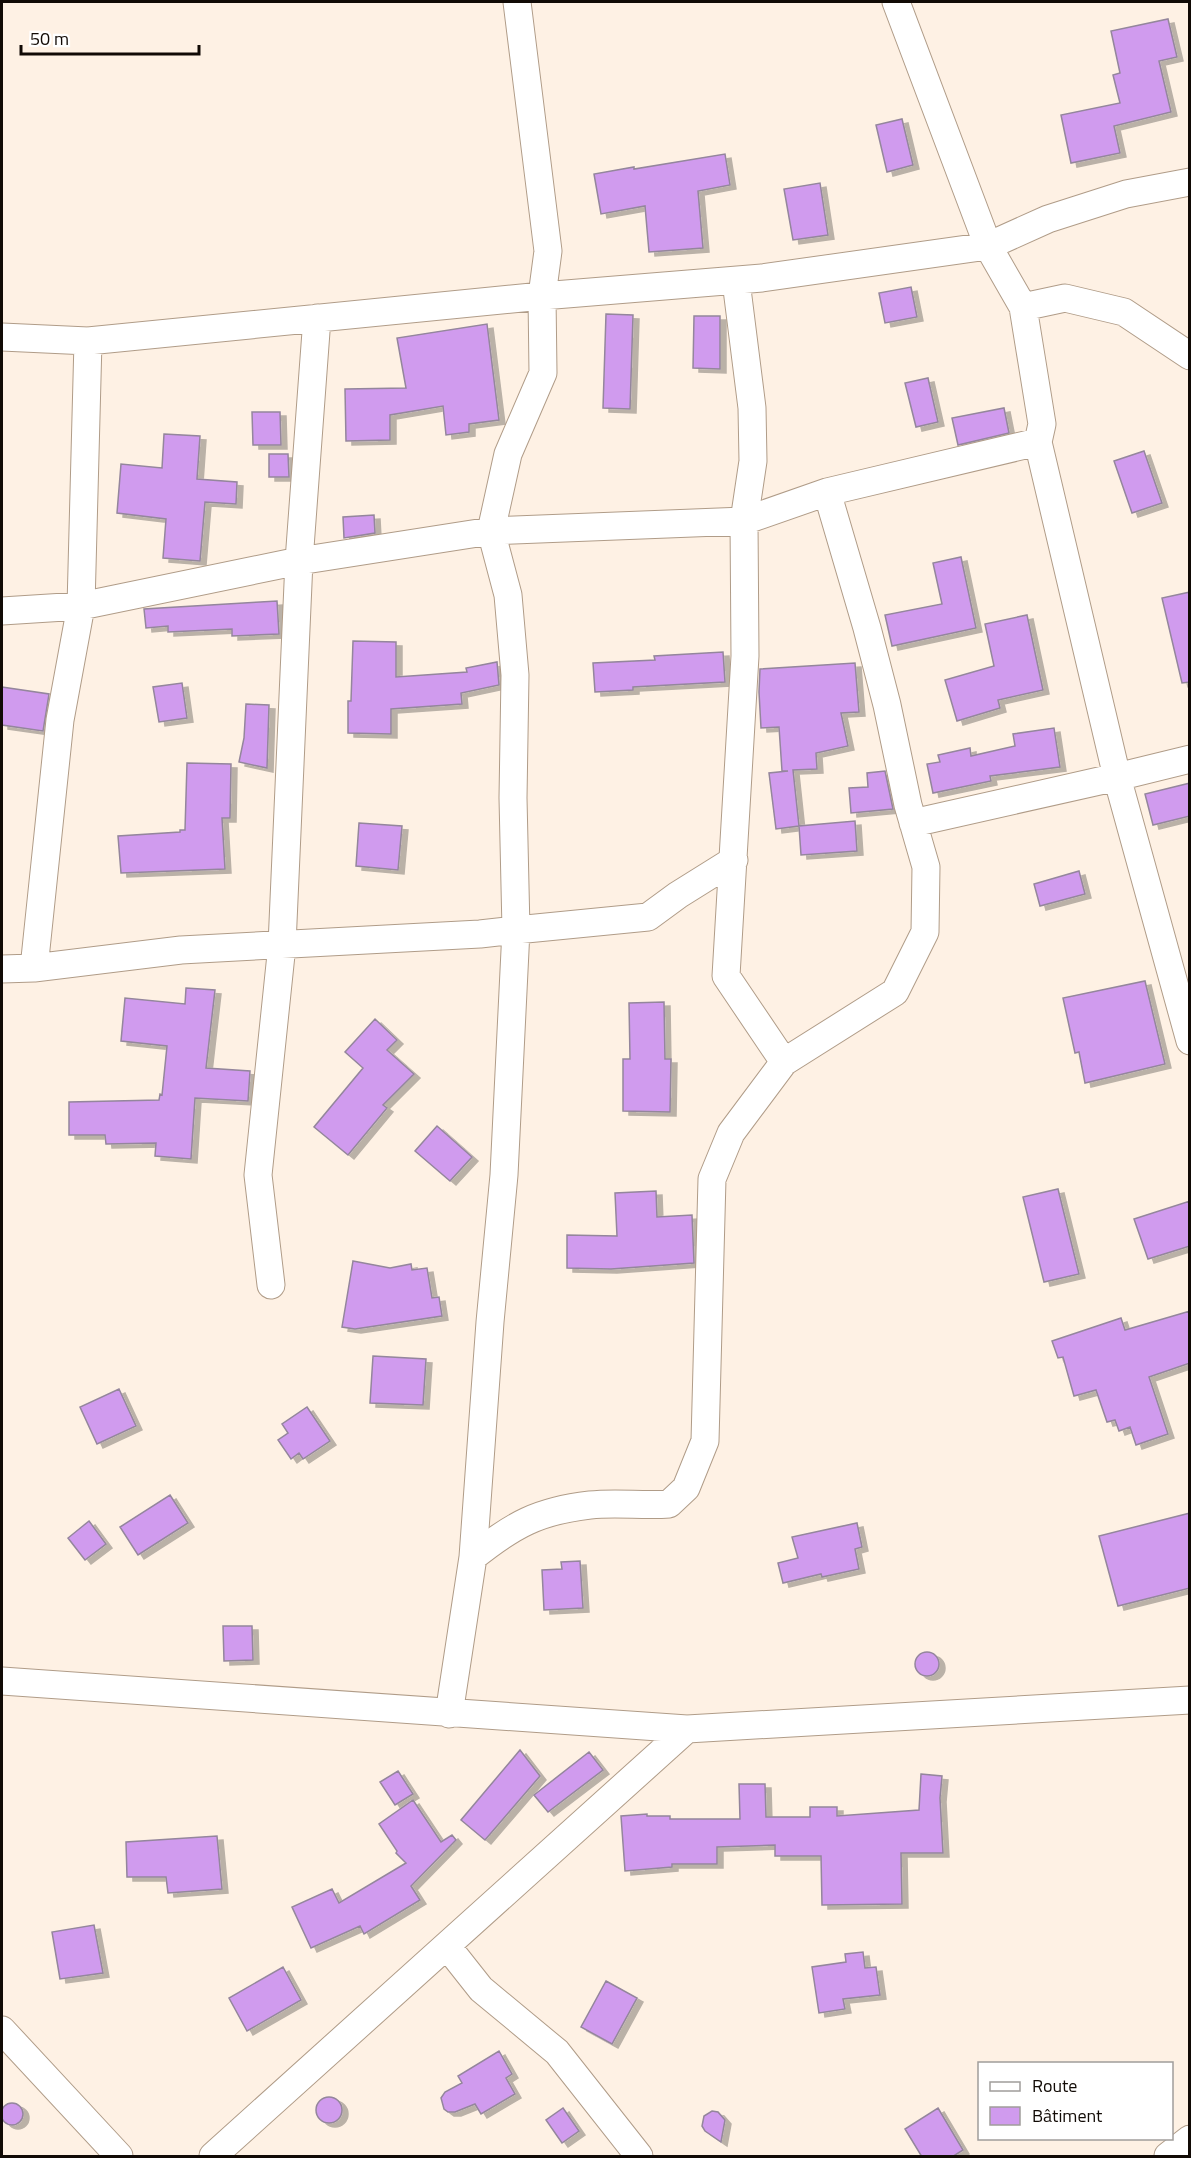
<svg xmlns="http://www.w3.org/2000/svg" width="1191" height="2158" font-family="'Titillium Web',sans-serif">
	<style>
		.building { fill: #d09bee; stroke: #94869c; stroke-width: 1.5; filter: url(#shadow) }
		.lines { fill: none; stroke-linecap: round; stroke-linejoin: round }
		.minor-casing { stroke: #b09c88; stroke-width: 29 }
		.minor { stroke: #fff; stroke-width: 27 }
	</style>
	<defs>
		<filter id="shadow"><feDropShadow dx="6" dy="4" stdDeviation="0" flood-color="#0004"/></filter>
	</defs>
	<rect width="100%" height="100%" fill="#fef1e4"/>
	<path class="building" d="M 1168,19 L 1177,57 L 1159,61 L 1171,112 L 1114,126 L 1120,153 L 1071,163 L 1061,115 L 1120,103 L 1113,75 L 1120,73 L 1111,31 Z
		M 902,119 L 913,165 L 887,172 L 876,125 Z
		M 725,154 L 730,185 L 698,191 L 703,248 L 649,252 L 645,206 L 601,214 L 594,174 L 634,167 L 634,169 Z
		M 820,183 L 828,235 L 793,240 L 784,189 Z
		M 911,287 L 917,317 L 885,323 L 879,293 Z
		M 606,314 L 633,315 L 630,409 L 603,408 Z
		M 694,316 L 720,316 L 720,369 L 693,368 Z
		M 487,324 L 499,420 L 469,424 L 469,432 L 446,435 L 443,406 L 390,415 L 390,440 L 346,441 L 345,389 L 406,388 L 397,338 Z
		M 928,378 L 938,422 L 916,427 L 905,383 Z
		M 1004,408 L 1009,433 L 958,445 L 952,418 Z
		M 252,412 L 280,412 L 281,445 L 253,445 Z
		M 164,434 L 200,436 L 197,479 L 237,482 L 236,504 L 205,502 L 200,561 L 163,558 L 166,519 L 117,513 L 121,464 L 162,468 Z
		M 1144,451 L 1162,503 L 1132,513 L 1114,461 Z
		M 269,454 L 288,454 L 289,477 L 269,477 Z
		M 374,515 L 375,533 L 344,538 L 343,517 Z
		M 961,557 L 976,628 L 892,646 L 885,615 L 942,604 L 933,563 Z
		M 1190,592 L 1190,682 L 1182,683 L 1162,598 Z
		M 277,601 L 279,634 L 232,636 L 232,629 L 168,632 L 168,626 L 146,628 L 144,609 Z
		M 1027,615 L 1043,690 L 998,700 L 1000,708 L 957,721 L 945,680 L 994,666 L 985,624 Z
		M 353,641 L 396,642 L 396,677 L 467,672 L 466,668 L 497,662 L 499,685 L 461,693 L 462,704 L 391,709 L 391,734 L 348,733 L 348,701 L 351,701 Z
		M 723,652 L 725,682 L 633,687 L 633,690 L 595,692 L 593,663 L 655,660 L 654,656 Z
		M 855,663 L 859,712 L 841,713 L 848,746 L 816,753 L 817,769 L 793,770 L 799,826 L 776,829 L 769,773 L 788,771 L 782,771 L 779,727 L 761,728 L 759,692 L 760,669 Z
		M 182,683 L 187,718 L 159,722 L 153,687 Z
		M 2,687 L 49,694 L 43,731 L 2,725 Z
		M 246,704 L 269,705 L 267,768 L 239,762 L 244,738 Z
		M 1054,728 L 1060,767 L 990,776 L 991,781 L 933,793 L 927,764 L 940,762 L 938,755 L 970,748 L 971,756 L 1015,746 L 1013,734 Z
		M 187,763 L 231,764 L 230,818 L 222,818 L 225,869 L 121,873 L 118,836 L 180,832 L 180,830 L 185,830 Z
		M 885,771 L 893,809 L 851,813 L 849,788 L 868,787 L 867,773 Z
		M 1190,783 L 1190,816 L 1153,825 L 1145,794 Z
		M 855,821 L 857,851 L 801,855 L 799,826 Z
		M 359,823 L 402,826 L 398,870 L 356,866 Z
		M 1079,871 L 1085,894 L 1040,906 L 1034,884 Z
		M 1145,981 L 1165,1064 L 1085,1083 L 1079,1052 L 1075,1053 L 1063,998 Z
		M 186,988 L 215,990 L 206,1068 L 250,1071 L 248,1101 L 195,1098 L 191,1159 L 155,1156 L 156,1143 L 106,1144 L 105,1135 L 69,1135 L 69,1102 L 159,1100 L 160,1094 L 162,1095 L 167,1046 L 121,1041 L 125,998 L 185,1004 Z
		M 664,1002 L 665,1059 L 671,1059 L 670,1112 L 623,1111 L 623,1059 L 630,1059 L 629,1003 Z
		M 375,1019 L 397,1040 L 387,1050 L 414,1074 L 383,1105 L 387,1108 L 348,1155 L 314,1127 L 363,1068 L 345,1052 Z
		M 437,1126 L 472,1157 L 450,1181 L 415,1151 Z
		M 1058,1189 L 1079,1274 L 1044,1282 L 1023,1197 Z
		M 656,1191 L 657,1217 L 692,1215 L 694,1263 L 611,1269 L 567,1268 L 567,1235 L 617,1236 L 615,1193 Z
		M 1190,1201 L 1190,1246 L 1148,1259 L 1134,1219 Z
		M 353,1261 L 390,1268 L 411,1264 L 412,1270 L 427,1268 L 432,1298 L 439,1297 L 442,1316 L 355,1329 L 342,1327 Z
		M 1190,1311 L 1190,1363 L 1149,1377 L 1168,1434 L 1136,1445 L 1130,1427 L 1119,1431 L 1115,1420 L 1107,1422 L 1096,1390 L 1074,1396 L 1063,1357 L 1058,1358 L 1052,1341 L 1121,1318 L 1125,1330 Z
		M 373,1356 L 426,1359 L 423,1405 L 370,1403 Z
		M 119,1389 L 136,1426 L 97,1444 L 80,1407 Z
		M 307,1407 L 330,1441 L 303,1459 L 299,1453 L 291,1459 L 278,1440 L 288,1433 L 282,1424 Z
		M 170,1495 L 188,1523 L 138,1555 L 120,1527 Z
		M 1190,1513 L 1190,1588 L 1118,1606 L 1099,1536 Z
		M 89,1521 L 106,1544 L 85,1560 L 68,1538 Z
		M 857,1523 L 862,1547 L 855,1549 L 859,1569 L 822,1577 L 821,1574 L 783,1583 L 778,1563 L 798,1558 L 792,1537 Z
		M 580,1561 L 583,1608 L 544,1610 L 542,1570 L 562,1569 L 561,1562 Z
		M 223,1626 L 252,1626 L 253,1660 L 224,1661 Z
		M915 1664a12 12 0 1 1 24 0a12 12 0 1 1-24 0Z
		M 520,1750 L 540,1776 L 485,1840 L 461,1820 Z
		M 589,1752 L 603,1770 L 548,1812 L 534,1795 Z
		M 398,1771 L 413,1794 L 395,1805 L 380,1782 Z
		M 921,1774 L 942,1776 L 940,1798 L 943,1853 L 901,1853 L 902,1904 L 822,1905 L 821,1856 L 775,1856 L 775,1845 L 717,1847 L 717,1864 L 672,1864 L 672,1867 L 625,1871 L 621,1816 L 647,1814 L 647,1816 L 670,1816 L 670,1819 L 740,1819 L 739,1784 L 765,1784 L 766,1817 L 810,1817 L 810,1807 L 837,1807 L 837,1816 L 919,1810 Z
		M 413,1800 L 441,1842 L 452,1835 L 456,1840 L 411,1886 L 420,1900 L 364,1934 L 360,1926 L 311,1948 L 292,1907 L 332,1889 L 339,1903 L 406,1863 L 396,1853 L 397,1851 L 379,1824 Z
		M 217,1836 L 222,1889 L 168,1893 L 166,1877 L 127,1877 L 126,1842 Z
		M 94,1925 L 103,1973 L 60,1979 L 52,1932 Z
		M 863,1952 L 865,1968 L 876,1967 L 880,1995 L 843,1999 L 845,2009 L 819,2013 L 812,1967 L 846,1962 L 845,1954 Z
		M 283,1967 L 301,2000 L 247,2031 L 229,1998 Z
		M 606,1981 L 637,1998 L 612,2044 L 581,2027 Z
		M 499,2051 L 512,2074 L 506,2078 L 515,2094 L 481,2114 L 475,2104 L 455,2112 L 448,2112 L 444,2109 L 441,2098 L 445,2092 L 462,2083 L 458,2076 Z
		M316 2110a13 13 0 1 1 26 0a13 13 0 1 1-26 0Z
		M1 2114a11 11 0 1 1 22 0a11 11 0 1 1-22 0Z
		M 563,2108 L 579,2131 L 562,2143 L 546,2120 Z
		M 938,2108 L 963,2150 L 952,2157 L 922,2157 L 905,2129 Z
		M 712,2111 L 718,2112 L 725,2120 L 721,2142 L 705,2131 L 702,2126 L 704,2116 Z"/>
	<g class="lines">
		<defs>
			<path id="minor" d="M 896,2 L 988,246 L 1023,307 L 1042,424 L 1038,442 L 1117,777 L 1190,1041
				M 736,281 L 752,408 L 753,461 L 744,521 L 745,656 L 726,976 L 784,1062
				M 1023,307 L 1065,298 L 1124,312 L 1190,356
				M 2,337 L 88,341 L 542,296 L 762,278 L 988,246 L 1048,219 L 1126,194 L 1190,182
				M 2,611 L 81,606 L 299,561 L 491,531 L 744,521 L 827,492 L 1038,442
				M 913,823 L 1117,777 L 1190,759
				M 34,968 L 60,720 L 81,606 L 88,341
				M 2,969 L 34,968 L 181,950 L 480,934 L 516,930 L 513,798 L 515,675 L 508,595 L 491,531 L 508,454 L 543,373 L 542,296 L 548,251 L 517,2
				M 271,1285 L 258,1175 L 282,945 L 299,561 L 317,318
				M 473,1557 L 490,1322 L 504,1175 L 516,930 L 648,917 L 678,895 L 734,860
				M 2,1681 L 687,1729
				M 449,1714 L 473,1557 C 513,1525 538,1511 590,1505 C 616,1502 643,1506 669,1504 L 686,1488 L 705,1441 L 712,1179 L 731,1133 L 784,1062 L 895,992 L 925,932 L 926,867 L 908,805 L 887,705 L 867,628 L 827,492
				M 447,1946 L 481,1989 L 557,2052 L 639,2156
				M 2,2030 L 119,2156
				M 213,2156 L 687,1729 L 1190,1700
				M 1168,2156 L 1190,2139"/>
		</defs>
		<use href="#minor" class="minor-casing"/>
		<use href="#minor" class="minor"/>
	</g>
	<rect width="1191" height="2158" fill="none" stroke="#110a05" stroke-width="6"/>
	<rect x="978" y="2062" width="195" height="78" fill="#ffffff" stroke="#a09d9b" stroke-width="1.5"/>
	<rect x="990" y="2082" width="30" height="9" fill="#ffffff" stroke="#a09d9b" stroke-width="1.5"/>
	<text x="1032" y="2092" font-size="18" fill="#110a05">Route</text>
	<rect x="990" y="2107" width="30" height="18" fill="#d09bee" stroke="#a09d9b" stroke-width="1.5"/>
	<text x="1032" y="2122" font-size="18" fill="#110a05">Bâtiment</text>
	<path d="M21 45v9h178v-9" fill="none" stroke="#110a05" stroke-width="3"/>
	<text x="30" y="45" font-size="18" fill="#110a05" stroke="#ffffff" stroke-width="4.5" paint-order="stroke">50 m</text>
</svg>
